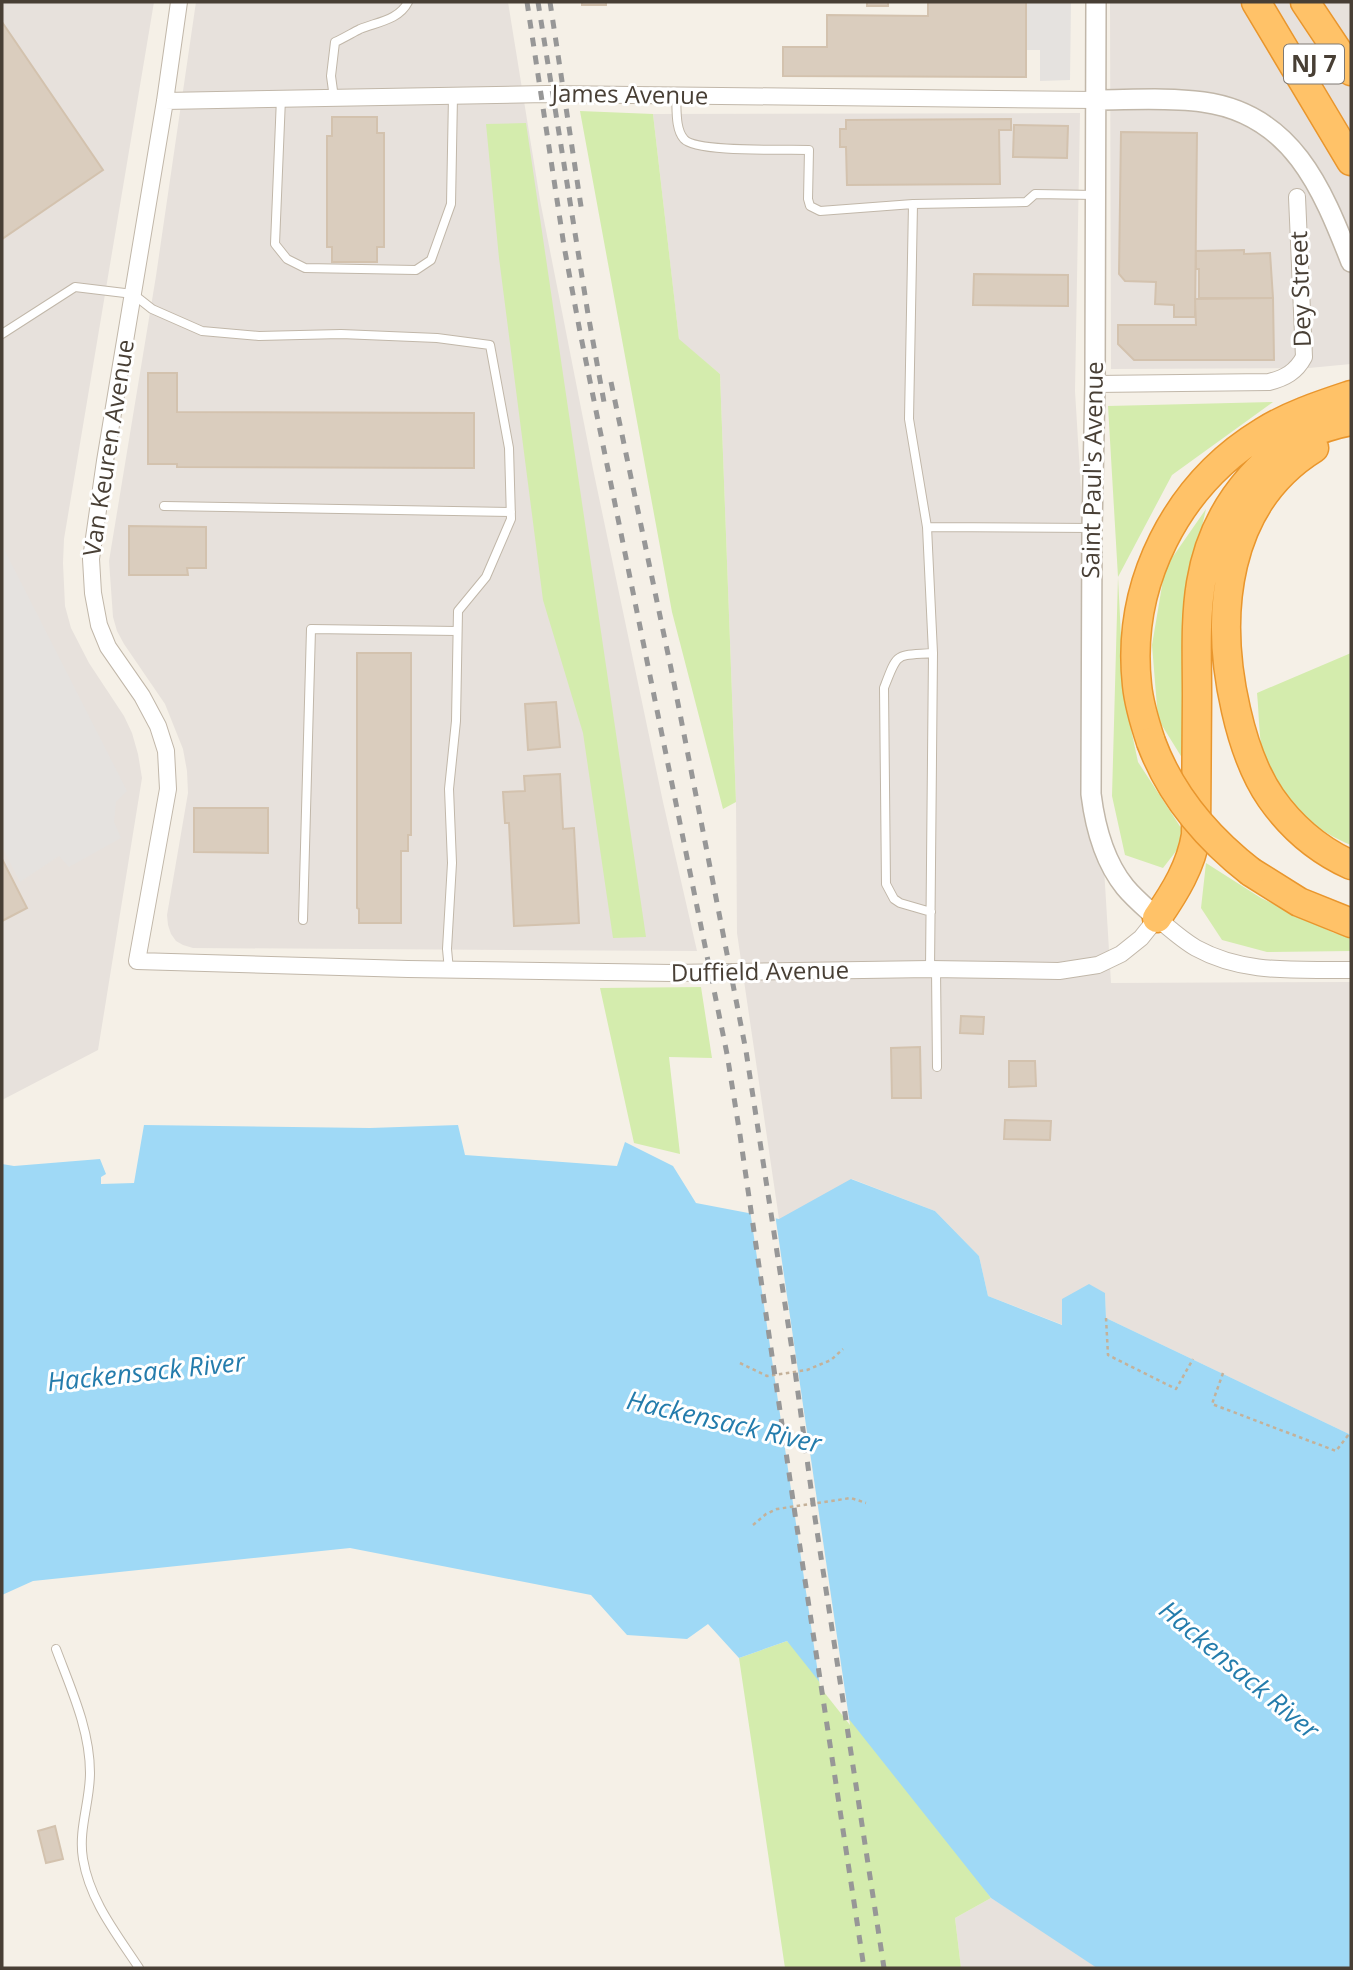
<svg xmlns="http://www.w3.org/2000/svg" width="1353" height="1970" font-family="'Open Sans',sans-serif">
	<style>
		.industrial { fill: #e7e1dc }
		.green { fill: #d4ecad }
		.parking { fill: #e5e2df }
		.water { fill: #9fd9f6 }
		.pier { fill: #f5f0e7 }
		.building { fill: #dacdbe; stroke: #d3c2ae; stroke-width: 2 }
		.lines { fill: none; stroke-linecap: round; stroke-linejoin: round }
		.service-casing { stroke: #c1b7a9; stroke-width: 10 }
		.minor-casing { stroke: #c1b7a9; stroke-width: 18 }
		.tertiary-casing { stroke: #c1b7a9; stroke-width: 22 }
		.motorway-casing { stroke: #e9962d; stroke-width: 31 }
		.path { stroke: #c4b199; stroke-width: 2.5; stroke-dasharray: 3.5 3.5; stroke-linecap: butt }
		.service { stroke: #fff; stroke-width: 8 }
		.minor { stroke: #fff; stroke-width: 16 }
		.tertiary { stroke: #fff; stroke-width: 19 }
		.motorway { stroke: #ffc268; stroke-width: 28 }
		.rail { stroke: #979797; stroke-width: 5; stroke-dasharray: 9 9; stroke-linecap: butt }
		.motorway-bridge-casing { stroke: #e9962d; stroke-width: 31; stroke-linecap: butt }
		.motorway-bridge { stroke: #ffc268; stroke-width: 28 }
		.labels { text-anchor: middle; stroke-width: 6; stroke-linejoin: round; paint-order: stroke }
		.shield { fill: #fff; stroke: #7f7972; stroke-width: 2 }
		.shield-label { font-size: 23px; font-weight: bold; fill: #483f35 }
		.street-label { font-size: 24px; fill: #483f35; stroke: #fff }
		.water-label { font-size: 26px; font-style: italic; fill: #247cac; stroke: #fff }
	</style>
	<rect width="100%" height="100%" fill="#f5f0e7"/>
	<path class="industrial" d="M 2,2 L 154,2 L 64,539 L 63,563 L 65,606 L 71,628 L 89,663 L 124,716 L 132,733 L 138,754 L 142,778 L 98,1050 L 2,1100 Z
		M 196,2 L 508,2 L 540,200 L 593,469 L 663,802 L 697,951 L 193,948 L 183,945 L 176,941 L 171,934 L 168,925 L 167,915 L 188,793 L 187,771 L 183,749 L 165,704 L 124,644 L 117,631 L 113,617 L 109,561 L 156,276 Z
		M 1110,2 L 1349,2 L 1351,5 L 1351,364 L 1309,368 L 1111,369 Z
		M 1080,113 L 1075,391 L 1111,983 L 1351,982 L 1351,1435 L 1106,1318 L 1105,1293 L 1063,1325 L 988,1296 L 979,1256 L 935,1211 L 852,1179 L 788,1220 L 779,1219 L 737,933 L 736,802 L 720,374 L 679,340 L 653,114 Z
		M 991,1898 L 1045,1932 L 1099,1968 L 961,1968 L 955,1918 Z"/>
	<path class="green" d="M 580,111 L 653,114 L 679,339 L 720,374 L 736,802 L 723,809 L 672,612 Z
		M 526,123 L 646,937 L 613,938 L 583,733 L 543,600 L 499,258 L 486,124 Z
		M 1273,402 L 1172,475 L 1118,577 L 1124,696 L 1138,762 L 1187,837 L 1163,868 L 1125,855 L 1112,796 L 1118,577 L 1108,406 Z
		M 1206,509 L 1186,596 L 1184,761 L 1158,719 L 1152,645 L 1165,568 Z
		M 1351,653 L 1351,845 C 1314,830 1276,800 1264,759 C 1259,743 1259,712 1257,693 Z
		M 1206,863 L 1261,898 L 1334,933 L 1351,936 L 1351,951 L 1267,952 L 1222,940 L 1201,908 Z
		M 701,987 L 712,1058 L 669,1057 L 680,1154 L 634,1143 L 600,988 Z
		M 787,1641 L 851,1708 L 991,1898 L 955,1918 L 961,1968 L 785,1968 L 739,1658 Z"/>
	<path class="parking" d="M 1026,2 L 1071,2 L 1070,80 L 1040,81 L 1040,50 L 1026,50 Z
		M 2,545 L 127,791 L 116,802 L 114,822 L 121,838 L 69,867 L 59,856 L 20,882 L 2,846 Z"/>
	<path class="water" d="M 144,1125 L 370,1128 L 458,1125 L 465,1155 L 617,1166 L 625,1142 L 673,1166 L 696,1203 L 779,1219 L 851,1179 L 935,1211 L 979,1256 L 988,1296 L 1062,1325 L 1062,1299 L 1089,1284 L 1105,1293 L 1106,1318 L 1349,1434 L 1351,1435 L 1351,1968 L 1097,1968 L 991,1898 L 787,1641 L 739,1658 L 708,1624 L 687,1639 L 627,1635 L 591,1595 L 350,1548 L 33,1581 L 2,1595 L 2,1164 L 14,1166 L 100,1159 L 106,1174 L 101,1177 L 101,1184 L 134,1183 Z"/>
	<path class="pier" d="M 750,1210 L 775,1214 L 850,1725 L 820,1687 Z"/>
	<path class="building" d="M 582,2 L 606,2 L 606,5 L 582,5 Z
		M 867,2 L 888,2 L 888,6 L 867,6 Z
		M 928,2 L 1026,2 L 1026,77 L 783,76 L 783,47 L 827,47 L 827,15 L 928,16 Z
		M 2,22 L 103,170 L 2,239 Z
		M 332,117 L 377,117 L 377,133 L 384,133 L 384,247 L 377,247 L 377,262 L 332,262 L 332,247 L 327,247 L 327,136 L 332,136 Z
		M 1011,119 L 1011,130 L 999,130 L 1000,184 L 847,185 L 846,147 L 840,147 L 840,129 L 846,129 L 846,120 Z
		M 1014,125 L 1068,126 L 1067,158 L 1013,157 Z
		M 1121,132 L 1197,133 L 1195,317 L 1174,317 L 1174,305 L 1155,304 L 1156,282 L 1125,281 L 1119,274 Z
		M 1244,250 L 1244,254 L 1270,253 L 1273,298 L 1199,298 L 1199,269 L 1196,269 L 1196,251 Z
		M 974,274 L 1068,275 L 1068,306 L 973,305 Z
		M 1273,298 L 1274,360 L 1134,360 L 1118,344 L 1118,325 L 1196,325 L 1195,299 Z
		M 148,373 L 177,373 L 177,412 L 474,413 L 474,468 L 177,467 L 177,464 L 148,464 Z
		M 129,526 L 206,527 L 206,568 L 187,568 L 188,575 L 129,575 Z
		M 357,653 L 411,653 L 411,835 L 408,835 L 408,851 L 401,851 L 401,923 L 359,923 L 359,909 L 357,908 Z
		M 556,702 L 560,747 L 528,750 L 525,704 Z
		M 560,774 L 563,829 L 574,828 L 579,923 L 514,926 L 509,823 L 505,823 L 503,792 L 525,791 L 524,776 Z
		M 194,808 L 268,808 L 268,853 L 194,852 Z
		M 2,859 L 27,908 L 2,921 Z
		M 961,1016 L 984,1017 L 983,1034 L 960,1033 Z
		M 920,1047 L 921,1098 L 892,1098 L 891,1048 Z
		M 1009,1061 L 1035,1061 L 1036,1086 L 1009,1087 Z
		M 1005,1120 L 1051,1121 L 1050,1140 L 1004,1139 Z
		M 55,1826 L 63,1859 L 46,1863 L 38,1831 Z"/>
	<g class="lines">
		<defs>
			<path id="service" d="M 676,96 C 677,109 675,129 684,139 C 696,153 787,149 809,150 L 808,199 L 810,206 L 820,211 L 913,204 L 1026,202 L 1035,194 L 1095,195
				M 281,98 L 275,244 L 287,259 L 305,268 L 416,270 L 431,260 L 451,204 L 453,96
				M 334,98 L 331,76 L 335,42 C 344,38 352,33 360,29 C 377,22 399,20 408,2
				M 913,204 L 909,419 L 927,527 L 933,653 L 930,969
				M 2,334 L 75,287 L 133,294 L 152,309 L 202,331 L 259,336 L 341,334 L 437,338 L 490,345 L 509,448 L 511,519 L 486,577 L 458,611 L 456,721 L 449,789 L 452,863 L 447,949 L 449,970
				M 164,506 L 511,512
				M 927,527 L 1092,528
				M 931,912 L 900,903 L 894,899 L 886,884 L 884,688 C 898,651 895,656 933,653
				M 303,920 L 311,629 L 457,631
				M 936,969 L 937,1067
				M 56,1649 C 71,1689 90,1730 90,1773 C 90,1802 78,1830 83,1859 C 90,1901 116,1933 139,1968"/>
			<path id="minor" d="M 179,2 L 165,101 L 105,461 L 91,559 L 93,593 L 99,625 L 108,647 L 142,696 L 158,726 L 166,751 L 168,789 L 137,961 L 408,969 L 672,973 L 930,969 L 1059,971 L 1098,965 L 1121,954 L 1141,938 L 1157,918 C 1169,928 1182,940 1196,948 C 1245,975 1297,969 1351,970
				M 165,101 L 547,94 L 1095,100
				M 1095,384 L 1269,382 C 1285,378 1296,372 1304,357 L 1297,197"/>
			<path id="tertiary" d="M 1096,2 L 1095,384 L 1092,528 L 1091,794 C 1095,826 1104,861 1125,887 C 1134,898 1146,908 1157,918
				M 1095,100 C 1130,100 1167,97 1203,102 C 1292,114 1322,188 1351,262"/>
			<path id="motorway" d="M 1256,2 L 1351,161
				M 1305,2 L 1351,71
				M 1314,448 C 1224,504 1214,615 1236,710 C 1243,741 1253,772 1271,798 C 1292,828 1318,850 1351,865
				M 1151,742 C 1145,724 1139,705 1137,685 C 1126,584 1176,485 1263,432 C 1290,415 1321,405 1351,395
				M 1251,872 L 1299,902 L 1351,923
				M 1157,918 C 1175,892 1191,866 1196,835 C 1196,788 1197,742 1197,695 C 1197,658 1195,619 1201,583 C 1214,504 1271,435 1351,421"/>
		</defs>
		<use href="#service" class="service-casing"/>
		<use href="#minor" class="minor-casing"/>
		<use href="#tertiary" class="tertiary-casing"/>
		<use href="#motorway" class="motorway-casing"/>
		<path class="path" d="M 1106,1318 L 1108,1355 L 1176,1389 L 1193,1359
			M 740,1363 L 767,1376 L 807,1370 L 831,1360 L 843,1349
			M 1223,1373 L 1212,1404 L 1336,1451 L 1349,1434
			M 753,1525 L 766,1514 L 777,1509 L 851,1498 L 866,1503"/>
		<use href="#service" class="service"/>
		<use href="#minor" class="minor"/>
		<use href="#tertiary" class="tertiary"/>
		<use href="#motorway" class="motorway"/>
		<path class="rail" d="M 527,2 L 564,246 L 580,332 L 727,1054 L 740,1135 L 796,1521 L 864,1968
			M 538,2 L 588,314 L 604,402
			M 550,2 L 582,213
			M 611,382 L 673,678 L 746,1051 L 793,1356 L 815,1518 L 884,1968"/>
		<defs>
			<path id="motorway-bridge" d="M 1151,742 C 1171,796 1206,837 1251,872"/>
		</defs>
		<use href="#motorway-bridge" class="motorway-bridge-casing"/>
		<use href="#motorway-bridge" class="motorway-bridge"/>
	</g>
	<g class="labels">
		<rect class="shield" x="1284" y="44.5" width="60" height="39" rx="5"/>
		<g class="shield-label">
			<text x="1314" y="72">NJ 7</text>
		</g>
		<g class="street-label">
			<text transform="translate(630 95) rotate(1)" y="8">James Avenue</text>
			<text transform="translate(1301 289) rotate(-92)" y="8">Dey Street</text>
			<text transform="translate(109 448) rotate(-81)" y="8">Van Keuren Avenue</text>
			<text transform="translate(1093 470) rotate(-89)" y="8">Saint Paul's Avenue</text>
			<text transform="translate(760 972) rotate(-1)" y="8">Duffield Avenue</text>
		</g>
		<g class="water-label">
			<text transform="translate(146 1372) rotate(-6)" y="9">Hackensack River</text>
			<text transform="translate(724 1422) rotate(13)" y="9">Hackensack River</text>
			<text transform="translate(1239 1670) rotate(40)" y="9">Hackensack River</text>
		</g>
	</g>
	<rect width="1353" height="1970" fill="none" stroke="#483f35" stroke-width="7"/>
</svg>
